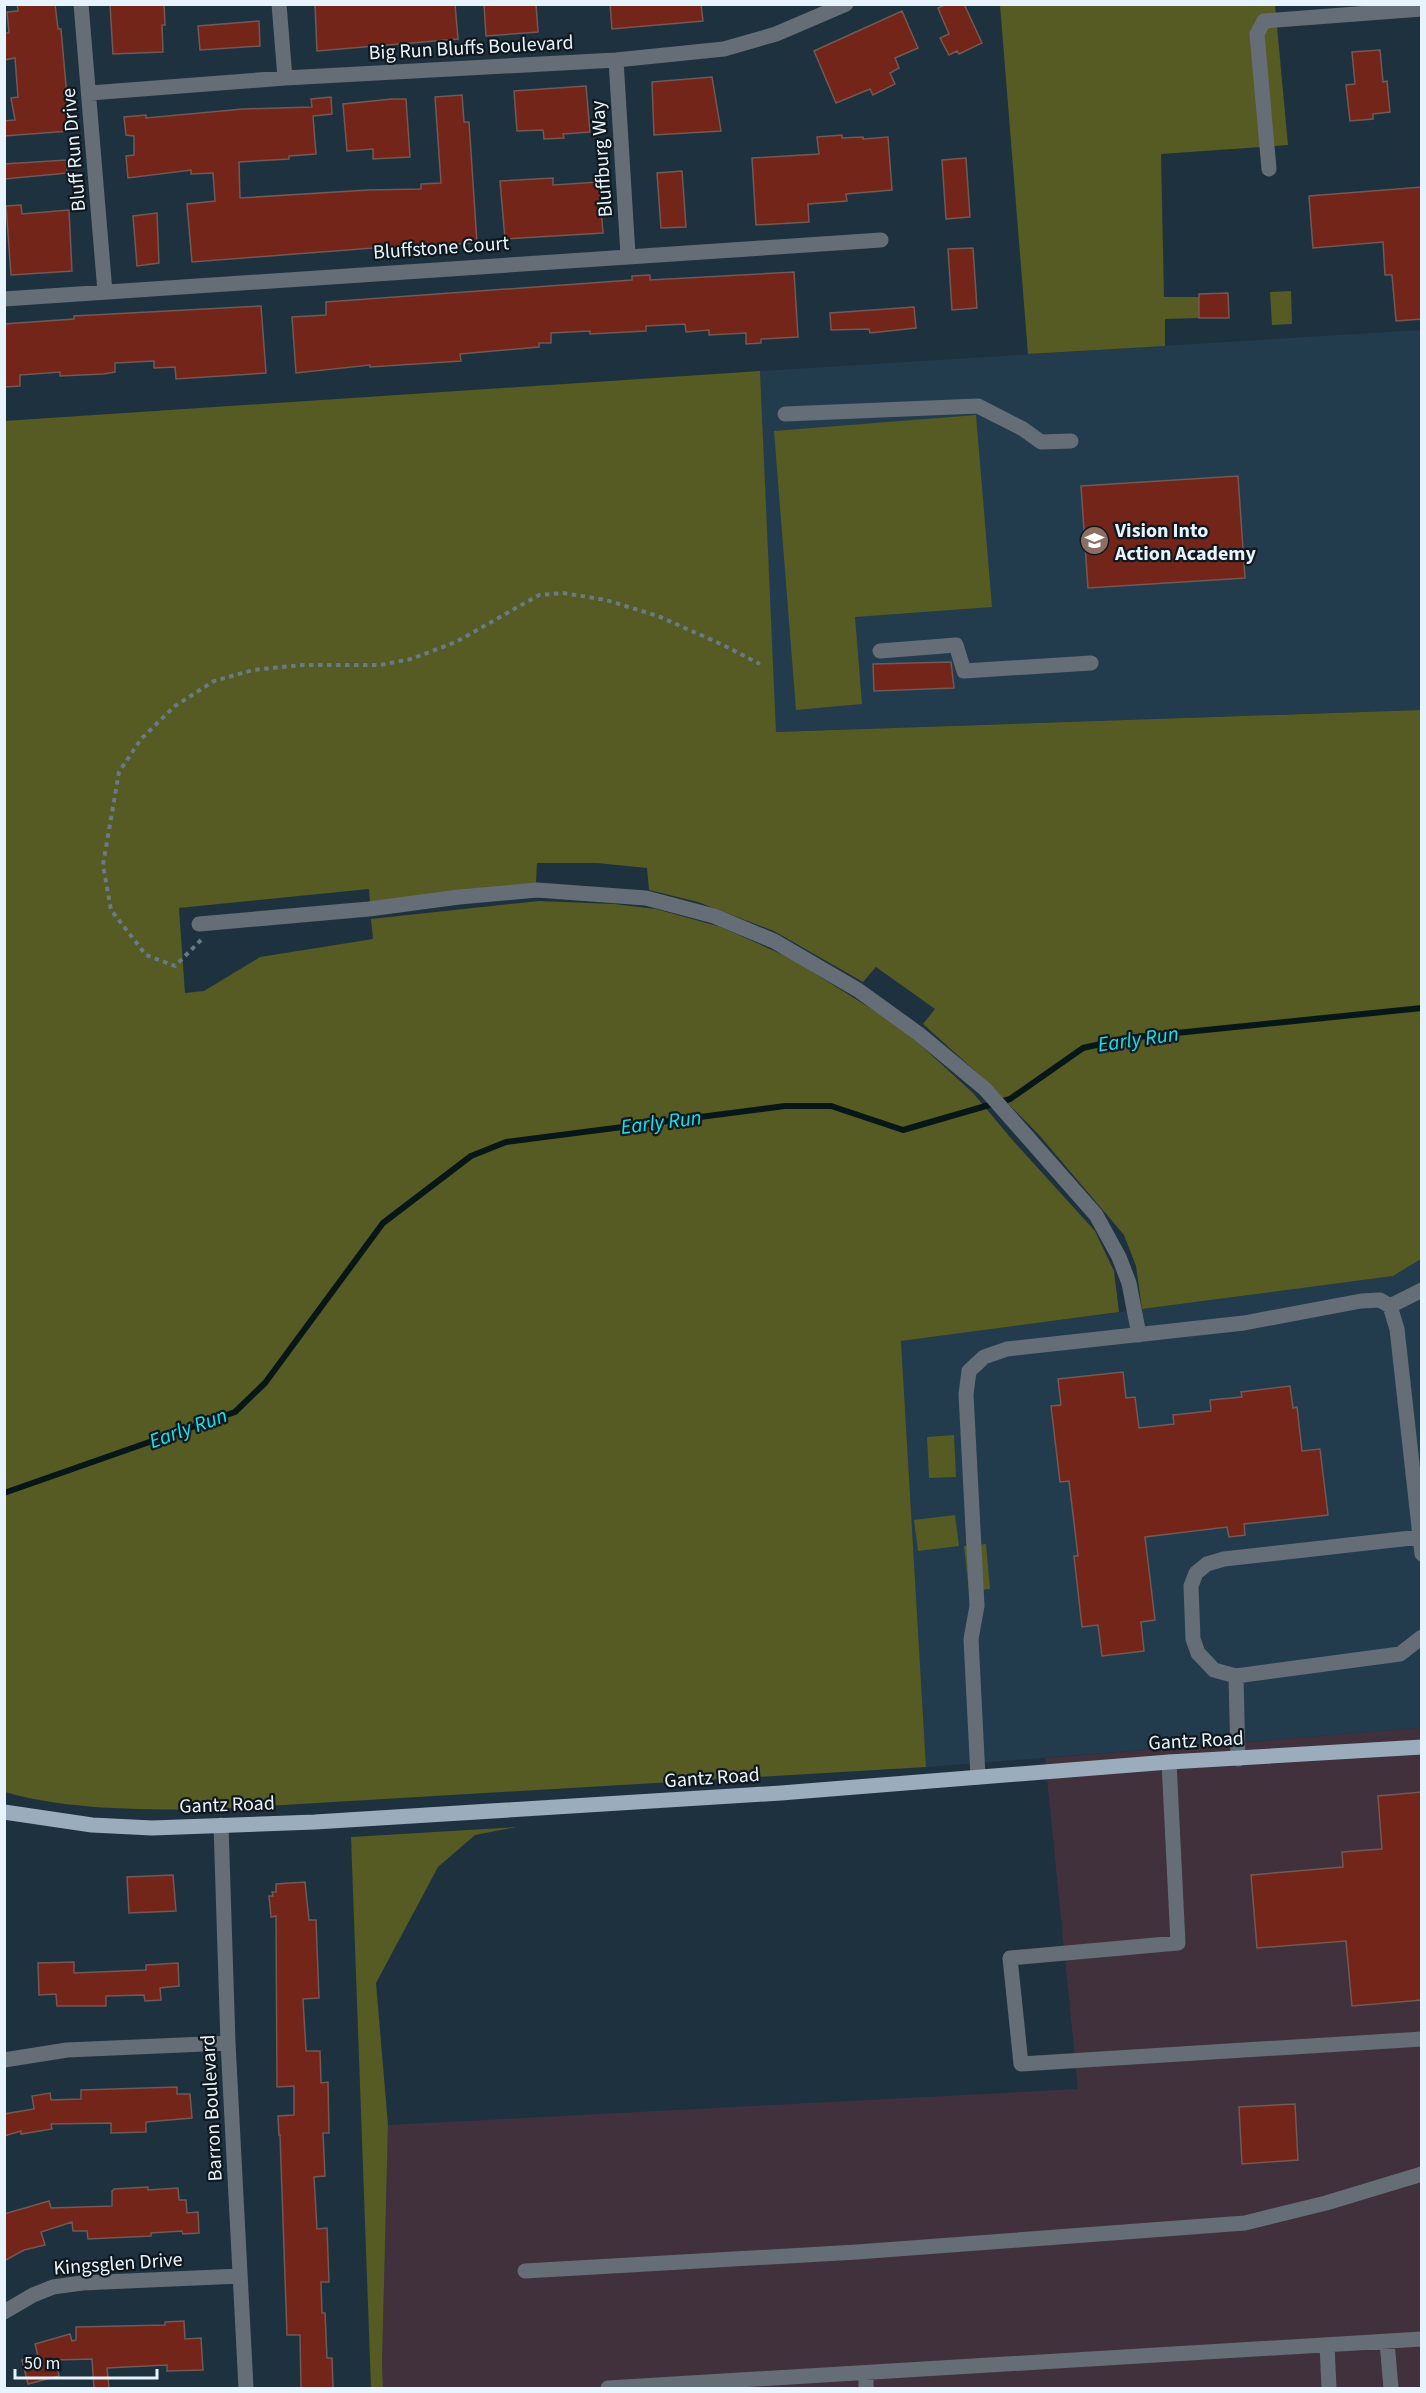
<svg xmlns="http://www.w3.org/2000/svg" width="1426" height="2393" font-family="'Source Sans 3',sans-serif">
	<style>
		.built { fill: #223c4e }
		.industrial { fill: #41313c }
		.green { fill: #565a23 }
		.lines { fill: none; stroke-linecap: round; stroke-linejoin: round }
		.stream { stroke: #071718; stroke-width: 6 }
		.building { fill: #73251a; stroke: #735854; stroke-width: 1.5 }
		.path { stroke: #697a86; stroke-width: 4; stroke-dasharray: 4.5 4.5; stroke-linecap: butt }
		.minor { stroke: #656e76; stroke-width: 15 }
		.major { stroke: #9badbc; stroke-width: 15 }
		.labels { text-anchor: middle; stroke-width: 4.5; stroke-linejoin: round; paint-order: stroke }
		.street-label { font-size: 20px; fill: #e8f4fd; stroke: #10181e }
		.poi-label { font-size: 20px; font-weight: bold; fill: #e8f4fd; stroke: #10181e; text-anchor: start }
		.water-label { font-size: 21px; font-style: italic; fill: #0be7f3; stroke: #10181e }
	</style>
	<rect width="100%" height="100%" fill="#1e313f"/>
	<path class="built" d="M 1421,330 L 1421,710 L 775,732 L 760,371 Z
		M 1421,1259 L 1421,1728 L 926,1767 L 901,1341 L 1393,1276 Z"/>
	<path class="industrial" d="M 1421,1728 L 1421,2388 L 383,2388 L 382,2364 L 388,2125 L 1078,2089 L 1045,1758 Z"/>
	<path class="green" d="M 1000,5 L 1275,5 L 1288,145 L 1161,154 L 1164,297 L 1199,297 L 1199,318 L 1165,319 L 1165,346 L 1028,354 Z
		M 1291,291 L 1292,324 L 1272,325 L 1270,292 Z
		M 760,371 L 776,732 L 1421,710 L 1421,1259 L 1393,1276 L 1142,1309 L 1136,1266 L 1124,1235 L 1040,1136 L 983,1078 L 923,1024 L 935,1009 L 876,967 L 863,982 L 774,931 L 698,902 L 649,890 L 647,868 L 597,863 L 537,863 L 536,883 L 370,902 L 369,889 L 179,908 L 185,993 L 204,991 L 260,957 L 373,939 L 371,919 L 539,901 L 614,904 L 656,909 L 721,927 L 790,958 L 902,1028 L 973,1093 L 1015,1143 L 1095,1231 L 1114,1271 L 1119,1312 L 901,1341 L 926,1767 L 199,1810 C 134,1809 68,1810 5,1792 L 4,421 Z
		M 976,415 L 992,607 L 855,617 L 862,704 L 796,710 L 774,431 Z
		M 954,1435 L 956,1477 L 929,1478 L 927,1437 Z
		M 955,1515 L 959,1546 L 918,1551 L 914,1520 Z
		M 986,1544 L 990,1589 L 969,1591 L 964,1546 Z
		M 517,1827 L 475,1835 L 438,1867 L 376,1983 L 388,2125 L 382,2364 L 383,2388 L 371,2388 L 351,1837 Z"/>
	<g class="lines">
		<path class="stream" d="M 4,1493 L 235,1412 L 265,1383 L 383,1223 L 471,1156 L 506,1142 L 785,1106 L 831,1106 L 903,1130 L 1010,1099 L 1083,1048 L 1127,1038 L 1422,1008"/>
	</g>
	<path class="building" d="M 17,4 L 55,4 L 58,29 L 61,29 L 70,131 L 4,136 L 4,121 L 15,120 L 11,98 L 18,97 L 15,58 L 4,60 L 4,33 L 9,33 L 7,12 L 18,11 Z
		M 110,4 L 164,4 L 165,25 L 162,25 L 163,52 L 113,54 Z
		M 315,4 L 455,4 L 458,39 L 317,51 Z
		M 484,4 L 536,4 L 538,32 L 486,36 Z
		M 610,4 L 701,4 L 703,21 L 612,29 Z
		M 946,4 L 964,4 L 982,43 L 959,54 L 957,51 L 949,55 L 940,38 L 949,34 L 938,8 Z
		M 902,11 L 918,48 L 895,58 L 899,68 L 890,73 L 895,84 L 873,95 L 870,89 L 836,103 L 814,51 Z
		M 259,21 L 260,46 L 200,50 L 198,26 Z
		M 1380,50 L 1383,82 L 1387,81 L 1390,112 L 1373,114 L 1373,119 L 1350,121 L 1346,85 L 1355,84 L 1352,52 Z
		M 712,77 L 721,131 L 654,135 L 652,82 Z
		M 586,86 L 590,132 L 563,134 L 564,138 L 544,139 L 543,130 L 517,131 L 514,91 Z
		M 462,95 L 464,122 L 469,122 L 477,243 L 386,247 L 192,262 L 187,204 L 215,201 L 213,173 L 191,174 L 191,170 L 128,178 L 126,156 L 134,155 L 134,136 L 126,135 L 124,117 L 146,115 L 146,118 L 243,109 L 312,107 L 311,99 L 331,97 L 332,114 L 313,116 L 316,154 L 289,156 L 289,159 L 239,162 L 240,198 L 368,190 L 421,189 L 421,184 L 441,183 L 435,97 Z
		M 392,99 L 406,99 L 410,157 L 373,159 L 373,149 L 347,151 L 343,104 Z
		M 842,135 L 842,138 L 863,137 L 863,139 L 888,137 L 892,190 L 846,194 L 847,201 L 808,204 L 809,222 L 756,225 L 752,158 L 819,154 L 817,137 Z
		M 966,158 L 970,217 L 946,219 L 942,160 Z
		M 66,160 L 67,173 L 5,179 L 4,164 Z
		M 682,171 L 686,227 L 661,228 L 657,173 Z
		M 553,178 L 553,185 L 599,182 L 603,233 L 505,239 L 500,181 Z
		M 1422,187 L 1422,319 L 1396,321 L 1392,275 L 1385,275 L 1383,242 L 1313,248 L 1309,196 Z
		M 21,205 L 22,214 L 69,210 L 72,271 L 11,275 L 6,206 Z
		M 157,213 L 159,263 L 137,266 L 133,216 Z
		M 973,248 L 977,308 L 952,310 L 948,249 Z
		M 794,272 L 798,337 L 761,339 L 761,343 L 746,344 L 746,333 L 709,335 L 709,330 L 686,332 L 685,324 L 646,326 L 646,331 L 590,334 L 590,331 L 551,333 L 551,343 L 539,343 L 539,347 L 460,354 L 461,361 L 370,367 L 370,365 L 296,373 L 292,317 L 326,315 L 326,302 L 632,280 L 632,276 L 650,275 L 650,280 Z
		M 1228,293 L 1229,318 L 1199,318 L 1199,294 Z
		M 261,306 L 266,373 L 176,379 L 175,367 L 154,368 L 154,361 L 115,363 L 115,372 L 103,374 L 60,376 L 60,372 L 20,375 L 20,386 L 4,387 L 4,324 L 74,319 L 74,316 Z
		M 914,307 L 916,328 L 870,333 L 869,329 L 831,330 L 830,313 Z
		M 1238,476 L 1245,578 L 1088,588 L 1081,486 Z
		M 951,662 L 954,688 L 874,691 L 873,664 Z
		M 1123,1372 L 1126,1398 L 1135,1397 L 1139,1428 L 1174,1424 L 1173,1415 L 1211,1411 L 1210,1400 L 1242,1397 L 1241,1392 L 1290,1386 L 1293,1408 L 1297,1407 L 1302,1451 L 1320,1449 L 1328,1515 L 1244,1524 L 1245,1535 L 1229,1537 L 1227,1527 L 1145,1537 L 1155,1620 L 1141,1622 L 1144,1651 L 1102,1656 L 1098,1625 L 1082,1627 L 1074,1556 L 1078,1556 L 1069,1481 L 1060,1482 L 1051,1406 L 1061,1405 L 1058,1379 Z
		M 1422,1792 L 1422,2000 L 1352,2006 L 1346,1941 L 1257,1948 L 1251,1875 L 1343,1867 L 1342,1852 L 1382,1849 L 1378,1796 Z
		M 173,1875 L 176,1911 L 129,1913 L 127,1877 Z
		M 305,1882 L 309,1920 L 316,1920 L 319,1998 L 303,1999 L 306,2051 L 320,2051 L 321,2083 L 328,2082 L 329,2133 L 323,2133 L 325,2176 L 314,2177 L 317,2229 L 327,2228 L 329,2282 L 321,2282 L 322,2313 L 325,2313 L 327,2358 L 332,2358 L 333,2388 L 301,2388 L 300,2335 L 287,2335 L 280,2135 L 279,2135 L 278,2116 L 294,2115 L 294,2086 L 277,2087 L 276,1916 L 271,1917 L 269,1896 L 273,1896 L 272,1892 L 276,1892 L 276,1884 Z
		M 74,1962 L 74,1973 L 146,1970 L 146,1965 L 178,1963 L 179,1986 L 160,1988 L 161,2000 L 145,2001 L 144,1995 L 106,1996 L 106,2006 L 57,2006 L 56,1994 L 39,1995 L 38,1963 Z
		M 177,2087 L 177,2094 L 190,2094 L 192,2118 L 146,2122 L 146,2132 L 111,2133 L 111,2123 L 51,2124 L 52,2129 L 21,2134 L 21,2131 L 4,2136 L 4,2114 L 34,2109 L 32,2096 L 50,2093 L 51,2100 L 81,2099 L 81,2090 Z
		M 1295,2104 L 1298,2160 L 1242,2164 L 1239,2107 Z
		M 148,2187 L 148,2190 L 178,2188 L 179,2200 L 186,2200 L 187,2213 L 198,2212 L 199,2233 L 183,2234 L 182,2231 L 151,2233 L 151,2236 L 88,2239 L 87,2231 L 73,2231 L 72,2222 L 41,2232 L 45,2245 L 24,2250 L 4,2261 L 4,2214 L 49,2201 L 51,2208 L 112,2206 L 112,2191 L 114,2189 Z
		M 184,2321 L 185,2339 L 201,2338 L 203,2370 L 167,2371 L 167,2365 L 107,2368 L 109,2388 L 94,2388 L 92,2359 L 55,2360 L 59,2376 L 28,2384 L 22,2360 L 38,2356 L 35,2344 L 70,2334 L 72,2341 L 76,2340 L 76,2327 L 165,2325 L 165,2322 Z"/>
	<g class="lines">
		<path class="path" d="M 201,940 L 175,966 L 146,955 L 111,910 L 103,865 L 119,772 L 141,739 L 175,706 L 214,681 L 253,670 L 302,665 L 380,665 L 411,659 L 456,642 L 539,595 L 563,593 L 606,600 L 658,616 L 723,645 L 760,664"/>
		<path class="minor" d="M 81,4 L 105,292
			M 279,4 L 285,78
			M 616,60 L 628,255
			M 90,93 L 285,78 L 616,60 L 724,49 L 776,34 L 846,4
			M 1269,169 L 1257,34 L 1264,21 L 1422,9
			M 4,299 L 881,240
			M 785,414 L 978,406 L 1023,429 L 1041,442 L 1071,441
			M 880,651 L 956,645 L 964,671 L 1091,663
			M 199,924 L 369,909 L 459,897 L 537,890 L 646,898 L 714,916 L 774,941 L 858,990 L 919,1034 L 985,1089 L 1096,1215 L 1119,1257 L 1129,1283 L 1139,1335
			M 1390,1306 L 1422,1290
			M 1236,1676 L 1214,1670 L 1198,1653 L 1193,1639 L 1191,1586 L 1196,1573 L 1207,1564 L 1224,1559 L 1420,1537
			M 1238,1759 L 1236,1676 L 1400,1654 L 1422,1637
			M 1169,1762 L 1178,1943 L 1010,1958 L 1021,2064 L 1422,2039
			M 978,1777 L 971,1639 L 977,1606 L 966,1394 L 969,1371 L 984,1357 L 1007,1349 L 1244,1323 L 1361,1301 L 1380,1300 L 1390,1306 L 1397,1329 L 1422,1554
			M 221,1825 L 228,2043 L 246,2388
			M 4,2060 L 67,2050 L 228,2043
			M 525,2271 L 857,2252 L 1245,2223 L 1326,2203 L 1422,2174
			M 4,2312 L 33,2295 L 53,2287 L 82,2283 L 240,2276
			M 1387,2342 L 1391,2388
			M 1327,2345 L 1329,2388
			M 866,2373 L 866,2388
			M 608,2388 L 1422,2339"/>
		<path class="major" d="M 4,1812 L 92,1825 L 152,1828 L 315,1822 L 781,1793 L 1169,1762 L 1422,1747"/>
	</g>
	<defs>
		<symbol id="school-disc" viewBox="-11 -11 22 22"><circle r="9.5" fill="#8d6e63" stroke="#10181e"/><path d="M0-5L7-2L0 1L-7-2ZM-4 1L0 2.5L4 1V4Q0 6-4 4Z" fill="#fff"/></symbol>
	</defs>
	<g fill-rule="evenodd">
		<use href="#school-disc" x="1078" y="524" width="33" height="33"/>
	</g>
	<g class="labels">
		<g class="street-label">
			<text transform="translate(471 47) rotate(-3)" y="7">Big Run Bluffs Boulevard</text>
			<text transform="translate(73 150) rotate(-95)" y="7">Bluff Run Drive</text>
			<text transform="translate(601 159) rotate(-94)" y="7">Bluffburg Way</text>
			<text transform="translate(441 247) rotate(-4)" y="7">Bluffstone Court</text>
			<text transform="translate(1196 1740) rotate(-3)" y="7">Gantz Road</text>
			<text transform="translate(712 1777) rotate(-4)" y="7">Gantz Road</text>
			<text transform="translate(227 1804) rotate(-2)" y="7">Gantz Road</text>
			<text transform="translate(211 2108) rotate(-93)" y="7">Barron Boulevard</text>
			<text transform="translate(118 2263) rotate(-4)" y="7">Kingsglen Drive</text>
		</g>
		<g class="poi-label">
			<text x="1115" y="537">Vision Into<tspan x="1115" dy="23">Action Academy</tspan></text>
		</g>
		<g class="water-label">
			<text transform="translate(1138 1039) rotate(-8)" y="7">Early Run</text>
			<text transform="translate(661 1122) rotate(-7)" y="7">Early Run</text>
			<text transform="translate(188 1428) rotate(-20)" y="7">Early Run</text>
		</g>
	</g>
	<rect width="1426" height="2393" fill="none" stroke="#e8f4fd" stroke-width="12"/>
	<path d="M15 2369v9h142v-9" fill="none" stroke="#e8f4fd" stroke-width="3"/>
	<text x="24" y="2369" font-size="18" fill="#e8f4fd" stroke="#10181e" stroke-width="4.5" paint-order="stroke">50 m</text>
</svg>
